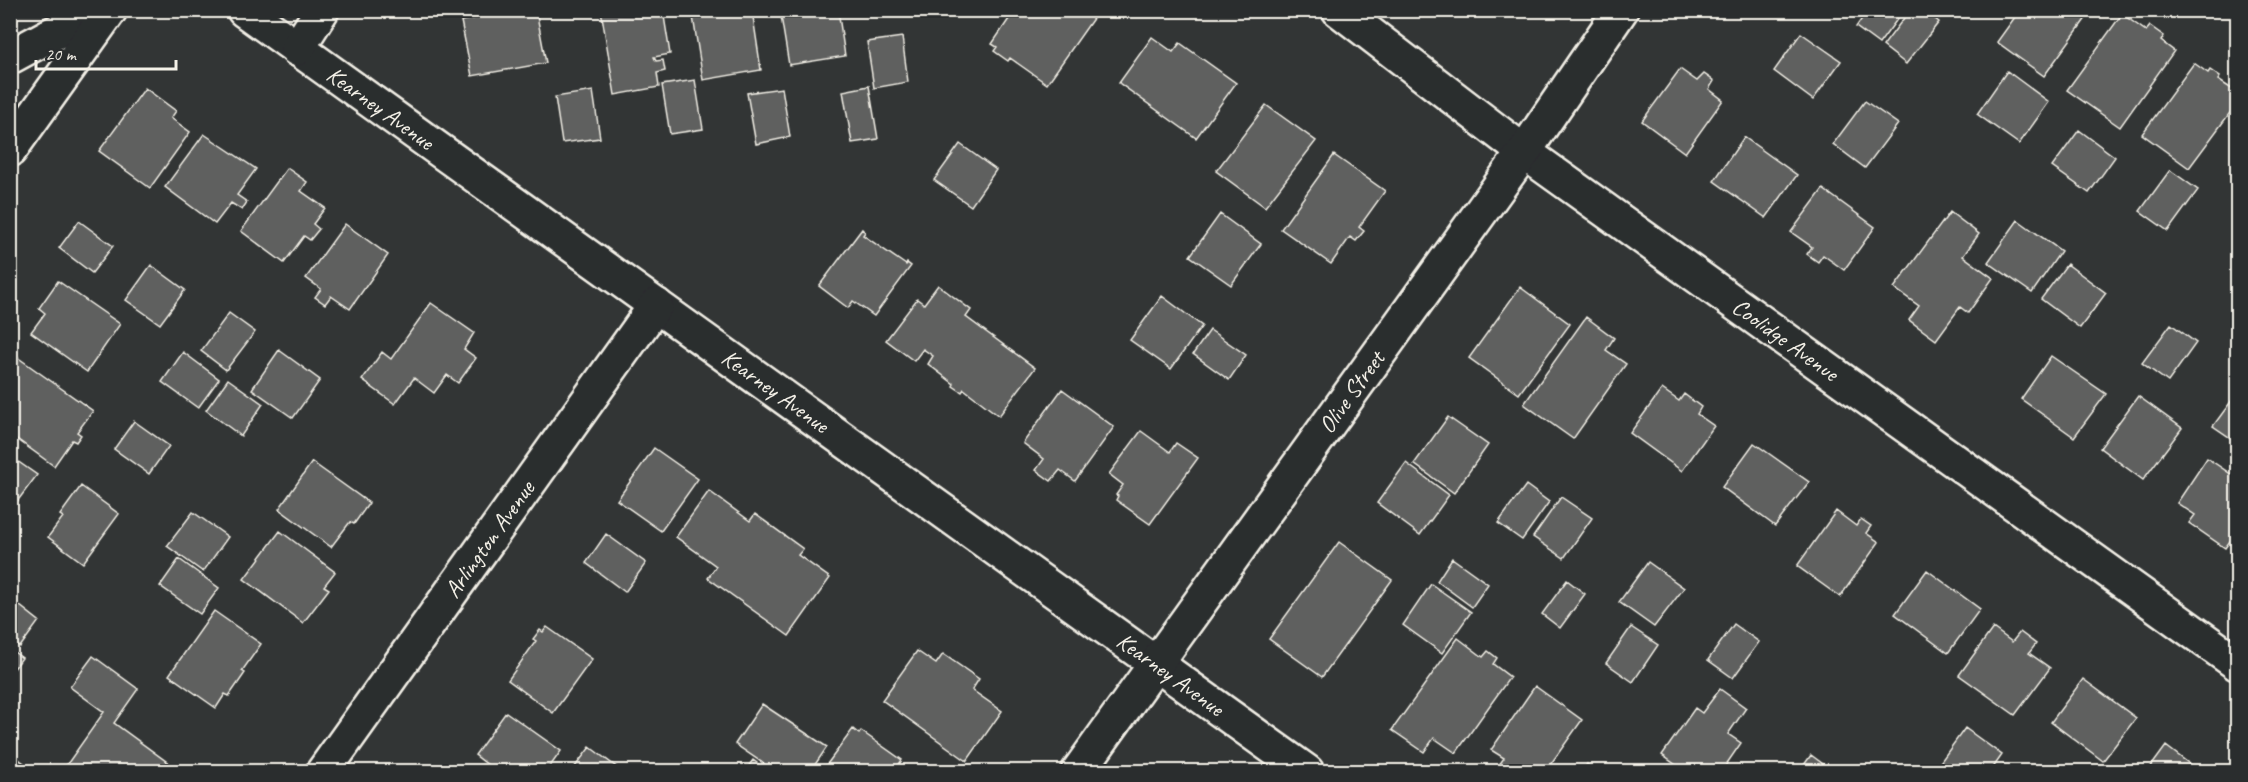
<svg xmlns="http://www.w3.org/2000/svg" width="2248" height="782" font-family="Caveat,sans-serif">
	<style>
		.building { fill: #5f605f; stroke: #f4f1e8; stroke-width: 1.5 }
		.lines { fill: none; stroke-linecap: round; stroke-linejoin: round }
		.street-casing { stroke: #f4f1e8; stroke-width: 38 }
		.secondary-casing { stroke: #f4f1e8; stroke-width: 38 }
		.street { stroke: #2a2d2e; stroke-width: 33 }
		.secondary { stroke: #2a2d2e; stroke-width: 33 }
		.labels { text-anchor: middle; stroke-width: 5; stroke-linejoin: round; paint-order: stroke }
		.street-label { font-size: 24px; fill: #f4f1e8; stroke: #2a2d2e }
	</style>
	<rect width="100%" height="100%" fill="#323535"/>
	<filter id="ink" filterUnits="userSpaceOnUse"><feTurbulence type="fractalNoise" baseFrequency=".0167" numOctaves="2"/><feDisplacementMap in="SourceGraphic" scale="12" xChannelSelector="R" yChannelSelector="G"/><feConvolveMatrix kernelMatrix="1 2 1 2 8 2 1 2 1" color-interpolation-filters="sRGB"/></filter>
	<g filter="url(#ink)">
		<path class="building" d="M 522,10 L 536,10 L 546,63 L 472,76 L 461,21 L 487,16 L 487,14 L 502,12 L 502,14 Z
			M 601,10 L 663,10 L 670,54 L 654,57 L 656,61 L 663,60 L 665,71 L 657,73 L 659,87 L 615,95 Z
			M 692,10 L 752,10 L 761,70 L 703,80 Z
			M 780,10 L 838,10 L 845,56 L 789,65 Z
			M 1015,10 L 1099,10 L 1047,84 L 1010,58 L 1008,61 L 994,51 L 997,47 L 992,44 Z
			M 1868,10 L 1904,10 L 1879,44 L 1856,27 Z
			M 1910,10 L 1924,10 L 1939,22 L 1906,64 L 1883,46 Z
			M 2020,10 L 2092,10 L 2044,76 L 1997,42 Z
			M 2122,14 L 2146,31 L 2150,26 L 2164,36 L 2161,41 L 2174,51 L 2120,127 L 2067,90 Z
			M 1801,33 L 1841,61 L 1813,100 L 1774,71 Z
			M 902,37 L 908,82 L 874,88 L 867,42 Z
			M 1152,37 L 1173,52 L 1180,43 L 1236,83 L 1196,138 L 1119,83 Z
			M 2194,63 L 2208,73 L 2210,70 L 2220,77 L 2218,80 L 2238,93 L 2238,102 L 2189,168 L 2142,134 Z
			M 1680,69 L 1697,81 L 1704,74 L 1714,81 L 1709,89 L 1723,100 L 1685,153 L 1642,121 Z
			M 2007,71 L 2049,102 L 2019,144 L 1977,114 Z
			M 695,80 L 703,129 L 670,134 L 662,85 Z
			M 869,86 L 878,139 L 852,143 L 843,91 Z
			M 145,88 L 176,111 L 171,118 L 190,132 L 150,188 L 99,151 Z
			M 782,88 L 790,137 L 756,144 L 747,93 Z
			M 593,91 L 600,138 L 562,143 L 555,97 Z
			M 1865,101 L 1898,124 L 1865,168 L 1833,144 Z
			M 1266,105 L 1316,141 L 1265,207 L 1216,171 Z
			M 2079,130 L 2115,157 L 2089,193 L 2052,167 Z
			M 204,134 L 256,169 L 237,195 L 247,202 L 242,210 L 231,203 L 215,224 L 165,187 Z
			M 1744,137 L 1797,175 L 1766,218 L 1714,181 Z
			M 960,144 L 996,170 L 971,206 L 934,180 Z
			M 1334,155 L 1385,191 L 1359,227 L 1364,231 L 1356,241 L 1350,237 L 1331,264 L 1281,229 Z
			M 287,168 L 307,182 L 301,191 L 325,208 L 313,224 L 319,229 L 310,240 L 304,236 L 284,263 L 241,231 Z
			M 2170,170 L 2198,190 L 2168,231 L 2140,211 Z
			M 1823,189 L 1875,227 L 1844,270 L 1823,255 L 1818,262 L 1807,254 L 1812,247 L 1791,232 Z
			M 1950,212 L 1979,234 L 1963,256 L 1993,278 L 1968,313 L 1960,307 L 1936,340 L 1909,320 L 1919,306 L 1894,288 Z
			M 1220,214 L 1261,244 L 1231,285 L 1190,256 Z
			M 2018,220 L 2061,251 L 2032,293 L 1988,262 Z
			M 79,221 L 113,246 L 92,273 L 59,248 Z
			M 345,224 L 388,255 L 350,309 L 331,296 L 325,304 L 315,297 L 321,289 L 306,278 Z
			M 862,229 L 865,232 L 863,235 L 906,265 L 907,263 L 911,266 L 874,316 L 853,301 L 848,308 L 819,286 Z
			M 2067,264 L 2106,293 L 2080,328 L 2041,299 Z
			M 151,265 L 185,290 L 160,324 L 126,300 Z
			M 58,281 L 120,324 L 87,372 L 31,332 L 45,313 L 39,308 Z
			M 938,285 L 971,310 L 966,317 L 1035,368 L 999,416 L 964,389 L 962,392 L 953,386 L 954,384 L 928,364 L 933,356 L 923,349 L 914,361 L 886,340 L 917,299 L 924,304 Z
			M 1520,287 L 1570,324 L 1519,394 L 1469,358 Z
			M 1162,296 L 1202,326 L 1171,369 L 1130,340 Z
			M 431,303 L 474,333 L 464,349 L 476,358 L 458,383 L 447,375 L 434,393 L 414,378 L 395,404 L 362,380 L 382,352 L 391,359 Z
			M 229,313 L 255,332 L 226,370 L 201,351 Z
			M 1586,317 L 1614,338 L 1606,350 L 1626,364 L 1573,439 L 1524,404 Z
			M 2171,324 L 2196,343 L 2168,382 L 2142,363 Z
			M 1210,330 L 1246,355 L 1229,380 L 1193,354 Z
			M 279,350 L 320,380 L 293,418 L 252,389 Z
			M 10,352 L 93,411 L 77,432 L 81,435 L 76,442 L 72,440 L 54,466 L 10,434 Z
			M 183,352 L 219,379 L 198,408 L 162,382 Z
			M 2051,356 L 2106,394 L 2074,437 L 2021,399 Z
			M 228,379 L 263,404 L 241,436 L 206,410 Z
			M 1062,389 L 1114,427 L 1075,481 L 1060,470 L 1051,481 L 1036,470 L 1044,459 L 1023,443 Z
			M 1662,389 L 1679,401 L 1684,394 L 1701,407 L 1697,414 L 1714,426 L 1682,471 L 1630,433 Z
			M 2238,392 L 2238,443 L 2213,426 Z
			M 2138,396 L 2182,428 L 2143,480 L 2100,448 Z
			M 1448,417 L 1488,445 L 1454,493 L 1414,464 Z
			M 134,421 L 169,446 L 149,474 L 114,449 Z
			M 1141,431 L 1170,452 L 1176,443 L 1198,458 L 1150,524 L 1116,500 L 1118,496 L 1116,495 L 1123,485 L 1109,474 Z
			M 1754,443 L 1809,482 L 1775,526 L 1722,487 Z
			M 654,448 L 698,479 L 661,531 L 617,500 Z
			M 10,456 L 37,475 L 10,511 Z
			M 2207,458 L 2238,479 L 2238,530 L 2225,548 L 2189,523 L 2195,515 L 2177,503 Z
			M 312,462 L 369,503 L 354,524 L 350,522 L 331,547 L 279,509 Z
			M 1406,463 L 1449,495 L 1420,535 L 1377,503 Z
			M 1526,485 L 1549,502 L 1522,540 L 1498,523 Z
			M 81,486 L 119,514 L 83,563 L 48,537 L 63,517 L 60,515 Z
			M 709,491 L 750,521 L 755,514 L 803,549 L 798,555 L 830,578 L 789,636 L 708,578 L 716,566 L 676,537 Z
			M 1561,497 L 1592,518 L 1564,558 L 1533,537 Z
			M 1836,511 L 1856,526 L 1861,519 L 1871,526 L 1866,533 L 1879,542 L 1840,597 L 1797,566 Z
			M 193,512 L 228,537 L 203,572 L 167,546 Z
			M 280,531 L 335,572 L 324,586 L 329,589 L 303,623 L 244,579 Z
			M 606,534 L 646,563 L 625,592 L 586,563 Z
			M 1339,542 L 1392,580 L 1322,677 L 1269,639 Z
			M 1452,558 L 1488,584 L 1472,607 L 1437,581 Z
			M 179,559 L 219,588 L 200,614 L 160,586 Z
			M 1648,562 L 1684,588 L 1654,627 L 1619,602 Z
			M 1927,570 L 1980,609 L 1948,653 L 1895,614 Z
			M 1567,580 L 1585,594 L 1560,628 L 1542,614 Z
			M 1431,584 L 1471,612 L 1442,653 L 1403,625 Z
			M 10,598 L 39,621 L 20,647 L 10,640 Z
			M 214,611 L 261,644 L 242,671 L 245,673 L 229,696 L 225,694 L 216,708 L 169,675 Z
			M 1734,624 L 1759,642 L 1733,678 L 1708,660 Z
			M 547,627 L 592,659 L 553,713 L 508,680 L 536,641 L 533,639 L 540,630 L 543,632 Z
			M 1631,627 L 1658,645 L 1633,682 L 1606,663 Z
			M 1993,628 L 2012,642 L 2020,632 L 2036,644 L 2029,653 L 2050,668 L 2015,715 L 1959,675 Z
			M 1458,638 L 1483,657 L 1488,651 L 1497,658 L 1493,664 L 1510,677 L 1456,753 L 1434,738 L 1424,752 L 1392,730 Z
			M 10,649 L 22,658 L 10,674 Z
			M 917,651 L 936,664 L 943,654 L 979,679 L 972,690 L 1002,711 L 967,761 L 882,700 Z
			M 93,656 L 138,689 L 114,723 L 181,772 L 66,772 L 63,770 L 104,712 L 70,687 Z
			M 2083,679 L 2136,718 L 2103,761 L 2051,722 Z
			M 1535,686 L 1582,720 L 1545,772 L 1509,772 L 1499,765 L 1504,758 L 1491,750 Z
			M 1720,689 L 1746,708 L 1728,734 L 1741,743 L 1721,772 L 1686,772 L 1662,755 L 1695,708 L 1702,713 Z
			M 762,704 L 827,747 L 810,772 L 776,772 L 735,744 Z
			M 506,712 L 561,751 L 546,772 L 497,772 L 475,755 Z
			M 1965,728 L 2002,755 L 1990,772 L 1941,772 L 1936,768 Z
			M 853,729 L 859,734 L 861,731 L 902,760 L 894,772 L 831,772 L 825,767 Z
			M 2166,746 L 2200,772 L 2147,772 Z
			M 590,747 L 623,772 L 571,772 Z
			M 12,754 L 36,772 L 10,772 Z
			M 1811,755 L 1834,772 L 1799,772 Z
			M 753,760 L 769,772 L 744,772 Z
			M 1587,764 L 1598,772 L 1581,772 Z"/>
		<g class="lines">
			<defs>
				<g id="street">
					<path id="s1" d="M 244,10 L 1307,772"/>
					<path id="s2" d="M 1339,10 L 1524,152 L 2238,664"/>
					<path d="M 297,49 L 322,10"/>
					<path d="M 10,57 L 97,10"/>
					<path id="s3" d="M 323,772 L 656,305"/>
					<path id="s4" d="M 1078,772 L 1524,152 L 1621,10"/>
				</g>
				<path id="secondary" d="M 10,150 L 110,10"/>
			</defs>
			<use href="#street" class="street-casing"/>
			<use href="#secondary" class="secondary-casing"/>
			<use href="#street" class="street"/>
			<use href="#secondary" class="secondary"/>
		</g>
	</g>
	<g class="labels">
		<g class="street-label">
			<text dy="8" stroke="none"><textPath href="#s1" startOffset="168">Kearney Avenue</textPath></text>
			<text dy="8" stroke="none"><textPath href="#s2" startOffset="555">Coolidge Avenue</textPath></text>
			<text dy="8" stroke="none"><textPath href="#s1" startOffset="654">Kearney Avenue</textPath></text>
			<text dy="8" stroke="none"><textPath href="#s4" startOffset="468">Olive Street</textPath></text>
			<text dy="8" stroke="none"><textPath href="#s3" startOffset="286">Arlington Avenue</textPath></text>
			<text dy="8" stroke="none"><textPath href="#s1" startOffset="1140">Kearney Avenue</textPath></text>
		</g>
	</g>
	<rect width="2248" height="782" fill="none" stroke="#2a2d2e" stroke-width="36"/>
	<rect x="18" y="18" width="2212" height="746" fill="none" stroke="#f4f1e8" stroke-width="2" filter="url(#ink)"/>
	<path d="M36 60v9h140v-9" fill="none" stroke="#f4f1e8" stroke-width="3"/>
	<text x="45" y="60" font-size="18" fill="#f4f1e8" stroke="#2a2d2e" stroke-width="4.5" paint-order="stroke">20 m</text>
</svg>
